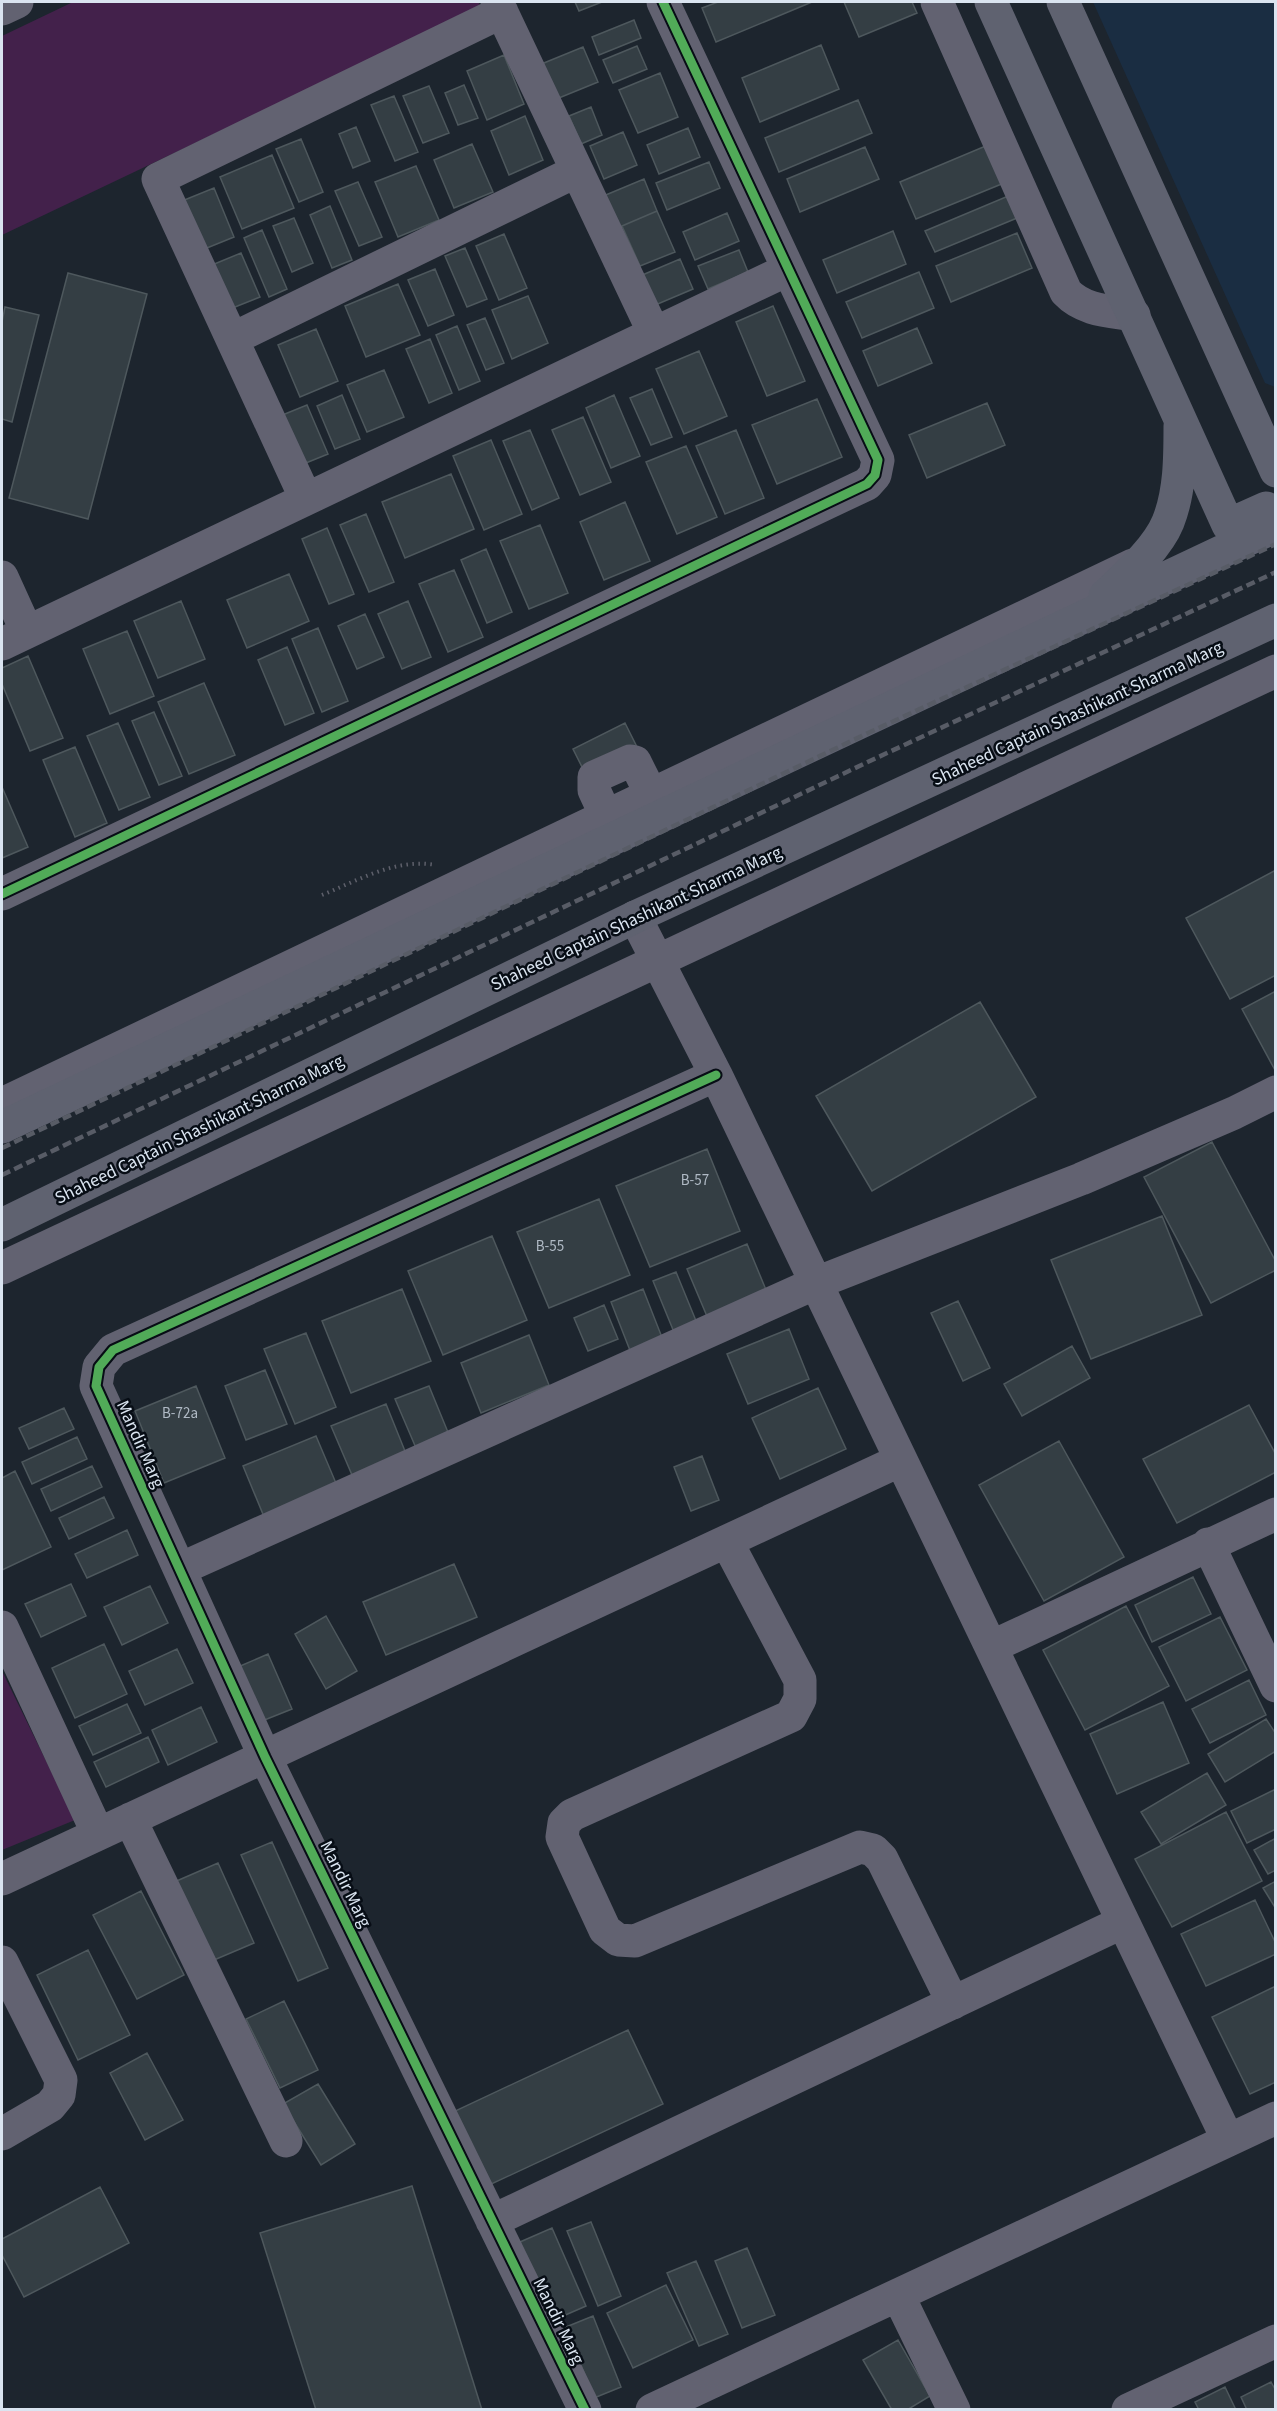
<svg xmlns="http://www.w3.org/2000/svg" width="1277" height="2411" font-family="'Source Sans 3',sans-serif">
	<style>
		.built { fill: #1a2d42 }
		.green { fill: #43214b }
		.building { fill: #343e44; stroke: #4e585d; stroke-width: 1.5 }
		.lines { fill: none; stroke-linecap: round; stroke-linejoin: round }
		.path { stroke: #5e606b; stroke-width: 4; stroke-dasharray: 1.5 4.5; stroke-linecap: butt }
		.minor { stroke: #626271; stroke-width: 33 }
		.major { stroke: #5f6270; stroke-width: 33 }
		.rail { stroke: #585c66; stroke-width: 4.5; stroke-dasharray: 9 4.5; stroke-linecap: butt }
		.cycleway-casing { stroke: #070d15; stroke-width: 13 }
		.cycleway { stroke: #51ab58; stroke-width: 9 }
		.labels { text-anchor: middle; stroke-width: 5; stroke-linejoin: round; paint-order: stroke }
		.number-label { font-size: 15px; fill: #b0bac5 }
		.street-label { font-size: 18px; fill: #dae4f0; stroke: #070d15 }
	</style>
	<rect width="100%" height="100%" fill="#1d252e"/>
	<path class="built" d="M 1093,2 L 1275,2 L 1275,387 L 1265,383 Z"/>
	<path class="green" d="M 73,2 L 478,2 L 481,7 L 2,235 L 2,36 Z
		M 2,1671 L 75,1820 L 2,1850 Z"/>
	<path class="building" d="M 575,2 L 602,2 L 579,11 Z
		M 718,2 L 812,2 L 716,42 L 702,8 Z
		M 844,2 L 912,2 L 917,13 L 859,37 Z
		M 634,20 L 641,38 L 599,55 L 592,37 Z
		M 821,45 L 839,89 L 760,122 L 742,78 Z
		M 637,46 L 647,69 L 613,83 L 603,60 Z
		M 583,47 L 598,82 L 554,100 L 539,65 Z
		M 504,55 L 524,104 L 487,120 L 467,71 Z
		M 660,73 L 678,117 L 638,133 L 619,90 Z
		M 464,85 L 478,118 L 458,125 L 445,93 Z
		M 429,86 L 449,133 L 423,143 L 403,96 Z
		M 394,96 L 418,152 L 395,161 L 371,105 Z
		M 858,100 L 872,133 L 779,172 L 765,138 Z
		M 591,107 L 602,135 L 581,144 L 569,116 Z
		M 525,116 L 543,160 L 509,175 L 491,131 Z
		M 356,127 L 370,161 L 353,168 L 339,134 Z
		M 688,128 L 700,157 L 659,174 L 647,145 Z
		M 623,132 L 637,165 L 604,179 L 590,146 Z
		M 301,139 L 323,192 L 299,202 L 276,149 Z
		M 472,144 L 493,192 L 454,208 L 434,160 Z
		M 988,145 L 1004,183 L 916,219 L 900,182 Z
		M 865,147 L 879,179 L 800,212 L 787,179 Z
		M 272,155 L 294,208 L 242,229 L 220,177 Z
		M 709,162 L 720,188 L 667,210 L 656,183 Z
		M 416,166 L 439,220 L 398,237 L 375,182 Z
		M 644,179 L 657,211 L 615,229 L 601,197 Z
		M 358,182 L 382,237 L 359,246 L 335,191 Z
		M 214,188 L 234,237 L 202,250 L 182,201 Z
		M 1013,194 L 1022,216 L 935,252 L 925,231 Z
		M 330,206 L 352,260 L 332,268 L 310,215 Z
		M 657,211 L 675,252 L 640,266 L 622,226 Z
		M 727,213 L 739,241 L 695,260 L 683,232 Z
		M 294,218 L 313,263 L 292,272 L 273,226 Z
		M 262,230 L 287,289 L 269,297 L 244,238 Z
		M 893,231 L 906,264 L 837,293 L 823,260 Z
		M 1017,233 L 1032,268 L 951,302 L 936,266 Z
		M 504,234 L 527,288 L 499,300 L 476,246 Z
		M 465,248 L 487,299 L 467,307 L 445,256 Z
		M 739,250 L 748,272 L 708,289 L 698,266 Z
		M 241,253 L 260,297 L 230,309 L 212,265 Z
		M 680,259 L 693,289 L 653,306 L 640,276 Z
		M 435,269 L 454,315 L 428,326 L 408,280 Z
		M 919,272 L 934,308 L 862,338 L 846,302 Z
		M 68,273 L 147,294 L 88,519 L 9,498 Z
		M 398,284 L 420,335 L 366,357 L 345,306 Z
		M 528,296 L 548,343 L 512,359 L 492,310 Z
		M 773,306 L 805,381 L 767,396 L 736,322 Z
		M 5,307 L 39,315 L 12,422 L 2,419 L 2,322 Z
		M 485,318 L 504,363 L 486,370 L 467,325 Z
		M 457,326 L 480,381 L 459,390 L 436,335 Z
		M 917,328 L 932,363 L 878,386 L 863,351 Z
		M 316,329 L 338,381 L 300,397 L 278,345 Z
		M 430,339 L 452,393 L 429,403 L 406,349 Z
		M 699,351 L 727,416 L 684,434 L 656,369 Z
		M 384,370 L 404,417 L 367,432 L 347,385 Z
		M 652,389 L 672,437 L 651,445 L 630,398 Z
		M 342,395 L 360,439 L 335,449 L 317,406 Z
		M 614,395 L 640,456 L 611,468 L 586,408 Z
		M 817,399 L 842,457 L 777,484 L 752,425 Z
		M 987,403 L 1005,445 L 927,478 L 909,435 Z
		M 307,405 L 328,454 L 301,465 L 280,416 Z
		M 583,417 L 611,482 L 580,495 L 552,430 Z
		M 530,430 L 559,498 L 532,510 L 503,441 Z
		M 736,430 L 764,498 L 725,514 L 696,446 Z
		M 491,440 L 522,514 L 484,530 L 453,456 Z
		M 686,446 L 717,517 L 677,534 L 646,462 Z
		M 451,474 L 474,529 L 405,558 L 382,502 Z
		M 625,502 L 650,561 L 604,580 L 580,522 Z
		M 366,514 L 394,582 L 369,592 L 340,525 Z
		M 540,525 L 568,593 L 529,609 L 500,541 Z
		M 327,528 L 354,594 L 329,604 L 302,539 Z
		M 486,549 L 512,612 L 487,623 L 461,560 Z
		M 454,570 L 483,637 L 448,652 L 419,584 Z
		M 289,574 L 309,621 L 247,648 L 227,600 Z
		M 181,601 L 205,659 L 158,678 L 134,621 Z
		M 408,601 L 431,657 L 402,669 L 378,614 Z
		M 365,614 L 384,657 L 357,669 L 338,626 Z
		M 318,628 L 348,701 L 322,712 L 292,639 Z
		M 127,631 L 154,696 L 110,714 L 83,649 Z
		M 287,647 L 314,713 L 285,725 L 258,660 Z
		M 28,656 L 63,738 L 30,751 L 2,684 L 2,668 Z
		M 204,683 L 235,755 L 189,774 L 158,702 Z
		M 154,712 L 182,776 L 159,785 L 132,721 Z
		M 118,723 L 150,797 L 119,810 L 87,736 Z
		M 625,723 L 638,749 L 586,775 L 573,749 Z
		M 75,747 L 107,823 L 75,837 L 43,760 Z
		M 2,787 L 28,847 L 2,858 Z
		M 1276,870 L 1276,975 L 1230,999 L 1186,918 Z
		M 1276,991 L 1276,1072 L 1242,1009 Z
		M 980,1002 L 1036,1097 L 872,1191 L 816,1096 Z
		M 1212,1142 L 1276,1262 L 1276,1270 L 1211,1303 L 1144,1177 Z
		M 707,1149 L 740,1231 L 650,1267 L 616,1186 Z
		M 599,1199 L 630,1275 L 549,1308 L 517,1232 Z
		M 1162,1216 L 1202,1315 L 1091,1359 L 1051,1260 Z
		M 492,1236 L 527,1320 L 443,1355 L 408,1271 Z
		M 747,1244 L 769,1297 L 709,1321 L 687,1269 Z
		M 676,1272 L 699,1328 L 676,1337 L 653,1281 Z
		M 402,1289 L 431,1361 L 351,1393 L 322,1321 Z
		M 643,1289 L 663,1340 L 631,1353 L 611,1302 Z
		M 958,1301 L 990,1368 L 963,1381 L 931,1313 Z
		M 604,1305 L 618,1339 L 588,1351 L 574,1318 Z
		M 789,1329 L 809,1379 L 748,1404 L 727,1354 Z
		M 306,1333 L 336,1407 L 295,1424 L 264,1349 Z
		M 529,1335 L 549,1385 L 481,1413 L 461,1363 Z
		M 1072,1346 L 1090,1378 L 1022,1416 L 1004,1384 Z
		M 265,1370 L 287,1424 L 246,1440 L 225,1386 Z
		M 196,1386 L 225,1458 L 164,1483 L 135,1411 Z
		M 429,1386 L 452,1442 L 419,1455 L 395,1399 Z
		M 818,1388 L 846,1449 L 780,1479 L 752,1418 Z
		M 386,1404 L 409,1461 L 355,1482 L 331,1426 Z
		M 1249,1405 L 1276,1455 L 1276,1472 L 1177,1523 L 1143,1459 Z
		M 64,1408 L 74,1429 L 29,1449 L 19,1428 Z
		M 316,1436 L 341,1495 L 267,1524 L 243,1466 Z
		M 77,1437 L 87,1459 L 32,1484 L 22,1462 Z
		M 1059,1441 L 1124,1557 L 1044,1601 L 979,1485 Z
		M 702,1456 L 719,1500 L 691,1511 L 674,1467 Z
		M 92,1466 L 102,1487 L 51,1511 L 41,1489 Z
		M 15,1471 L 51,1547 L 2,1570 L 2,1478 Z
		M 104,1497 L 114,1518 L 69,1539 L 59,1518 Z
		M 127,1530 L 138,1555 L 87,1578 L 75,1554 Z
		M 454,1564 L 477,1617 L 386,1655 L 363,1602 Z
		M 1193,1577 L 1211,1614 L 1152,1642 L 1135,1605 Z
		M 71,1584 L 86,1616 L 41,1637 L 25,1604 Z
		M 150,1586 L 168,1623 L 122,1645 L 104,1607 Z
		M 1126,1606 L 1169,1686 L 1085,1730 L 1043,1650 Z
		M 326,1616 L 357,1671 L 326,1689 L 295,1634 Z
		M 1220,1617 L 1247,1670 L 1186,1701 L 1159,1647 Z
		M 104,1644 L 127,1694 L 75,1718 L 52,1668 Z
		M 177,1649 L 193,1683 L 145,1705 L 129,1671 Z
		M 268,1654 L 292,1709 L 262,1721 L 238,1667 Z
		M 1249,1680 L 1266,1715 L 1210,1743 L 1192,1709 Z
		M 1163,1702 L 1189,1763 L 1117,1794 L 1090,1734 Z
		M 127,1704 L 141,1733 L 93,1755 L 79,1726 Z
		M 201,1707 L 217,1742 L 168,1765 L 152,1730 Z
		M 1266,1719 L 1276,1734 L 1276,1751 L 1225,1782 L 1208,1754 Z
		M 148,1737 L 159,1762 L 106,1787 L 94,1762 Z
		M 1207,1773 L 1226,1805 L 1161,1844 L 1141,1812 Z
		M 1276,1789 L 1276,1829 L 1247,1843 L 1231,1811 Z
		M 1226,1812 L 1262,1881 L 1172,1927 L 1135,1859 Z
		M 1276,1838 L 1276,1870 L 1268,1874 L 1254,1850 Z
		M 272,1842 L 328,1968 L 298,1981 L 241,1855 Z
		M 218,1863 L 254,1943 L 207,1963 L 172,1883 Z
		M 1276,1881 L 1276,1909 L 1263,1888 Z
		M 141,1891 L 184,1975 L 137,1999 L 93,1915 Z
		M 1255,1900 L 1276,1944 L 1276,1954 L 1206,1986 L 1181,1934 Z
		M 88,1950 L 130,2035 L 78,2060 L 37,1975 Z
		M 1276,1986 L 1276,2082 L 1250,2094 L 1212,2017 Z
		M 284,2001 L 318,2070 L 280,2088 L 246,2019 Z
		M 628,2030 L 663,2104 L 487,2186 L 453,2112 Z
		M 147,2053 L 183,2120 L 145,2140 L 110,2073 Z
		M 318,2084 L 355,2144 L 321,2165 L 283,2104 Z
		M 412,2186 L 482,2410 L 316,2410 L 260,2233 Z
		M 100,2187 L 129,2243 L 24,2297 L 2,2255 L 2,2239 Z
		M 591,2222 L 621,2296 L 598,2306 L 567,2231 Z
		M 552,2228 L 586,2306 L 554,2320 L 520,2242 Z
		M 747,2248 L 775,2315 L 742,2328 L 715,2261 Z
		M 696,2261 L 728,2334 L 699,2346 L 667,2273 Z
		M 666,2285 L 693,2340 L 633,2368 L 607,2313 Z
		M 593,2316 L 621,2387 L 594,2398 L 566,2327 Z
		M 898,2340 L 930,2396 L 907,2410 L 892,2410 L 863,2360 Z
		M 1271,2382 L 1276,2391 L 1276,2410 L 1247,2410 L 1241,2397 Z
		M 1225,2387 L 1236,2410 L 1199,2410 L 1195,2402 Z"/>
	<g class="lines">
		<path class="path" d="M 322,895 C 359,880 396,858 436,865"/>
		<path class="minor" d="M 497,2 L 654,333
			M 937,2 L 1066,292 C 1084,311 1110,311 1134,315
			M 2,9 L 17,2
			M 232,339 L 577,171
			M 306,499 L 158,179 L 502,12
			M 2,577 L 27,632
			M 2,644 L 787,270
			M 606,816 L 594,790 L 594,777 L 630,761 L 635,762 L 651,794
			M 2,894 L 867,484 L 875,475 L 878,460 L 663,2
			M 635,917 L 716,1075 L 1228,2140
			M 2,1104 L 1133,565
			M 2,1268 L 1276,671
			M 727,1542 L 800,1680 L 800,1699 L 791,1716 L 572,1815 L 564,1823 L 562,1837 L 605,1930 L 618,1940 L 635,1941 L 860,1847 L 873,1850 L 882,1859 L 953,2003
			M 1208,1544 L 1276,1686
			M 180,1569 L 816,1283 L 1081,1179 L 1234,1113 L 1276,1092
			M 2,1627 L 98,1834
			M 991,1647 L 1276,1514
			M 130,1819 L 286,2141
			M 2,1879 L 901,1460
			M 2,1962 L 61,2080 L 59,2095 L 50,2106 L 2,2134
			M 492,2221 L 1123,1922
			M 898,2295 L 954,2410
			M 585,2410 L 265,1757 L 96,1386 L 99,1367 L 113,1350 L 716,1075
			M 652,2410 L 1276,2118
			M 1128,2410 L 1276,2341"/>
		<path class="major" d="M 991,2 L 1228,525 L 1266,508
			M 1063,2 L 1276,471
			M 1105,596 C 1126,576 1157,549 1168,522 C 1180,492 1180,458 1180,426
			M 2,1127 L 1276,526
			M 2,1225 L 635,917 L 1276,620"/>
		<path class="rail" d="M 2,1148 L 866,734 L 1276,544
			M 2,1175 L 872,760 L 1276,572"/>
		<defs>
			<path id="cycleway" d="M 2,894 L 867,484 L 875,475 L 878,460 L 663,2
				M 585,2410 L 265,1757 L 96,1386 L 99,1367 L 113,1350 L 716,1075"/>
		</defs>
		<use href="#cycleway" class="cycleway-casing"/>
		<use href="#cycleway" class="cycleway"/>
	</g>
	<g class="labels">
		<g class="number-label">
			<text x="695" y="1185">B-57</text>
			<text x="550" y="1251">B-55</text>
			<text x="180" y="1418">B-72a</text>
		</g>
		<g class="street-label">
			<text transform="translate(1077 713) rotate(-25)" y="6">Shaheed Captain Shashikant Sharma Marg</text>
			<text transform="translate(636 918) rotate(-25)" y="6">Shaheed Captain Shashikant Sharma Marg</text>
			<text transform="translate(199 1129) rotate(-26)" y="6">Shaheed Captain Shashikant Sharma Marg</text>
			<text transform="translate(141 1444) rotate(66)" y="6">Mandir Marg</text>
			<text transform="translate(346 1884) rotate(64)" y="6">Mandir Marg</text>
			<text transform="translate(559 2321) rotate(64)" y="6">Mandir Marg</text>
		</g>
	</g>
	<rect width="1277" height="2411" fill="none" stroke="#dae4f0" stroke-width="6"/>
</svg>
